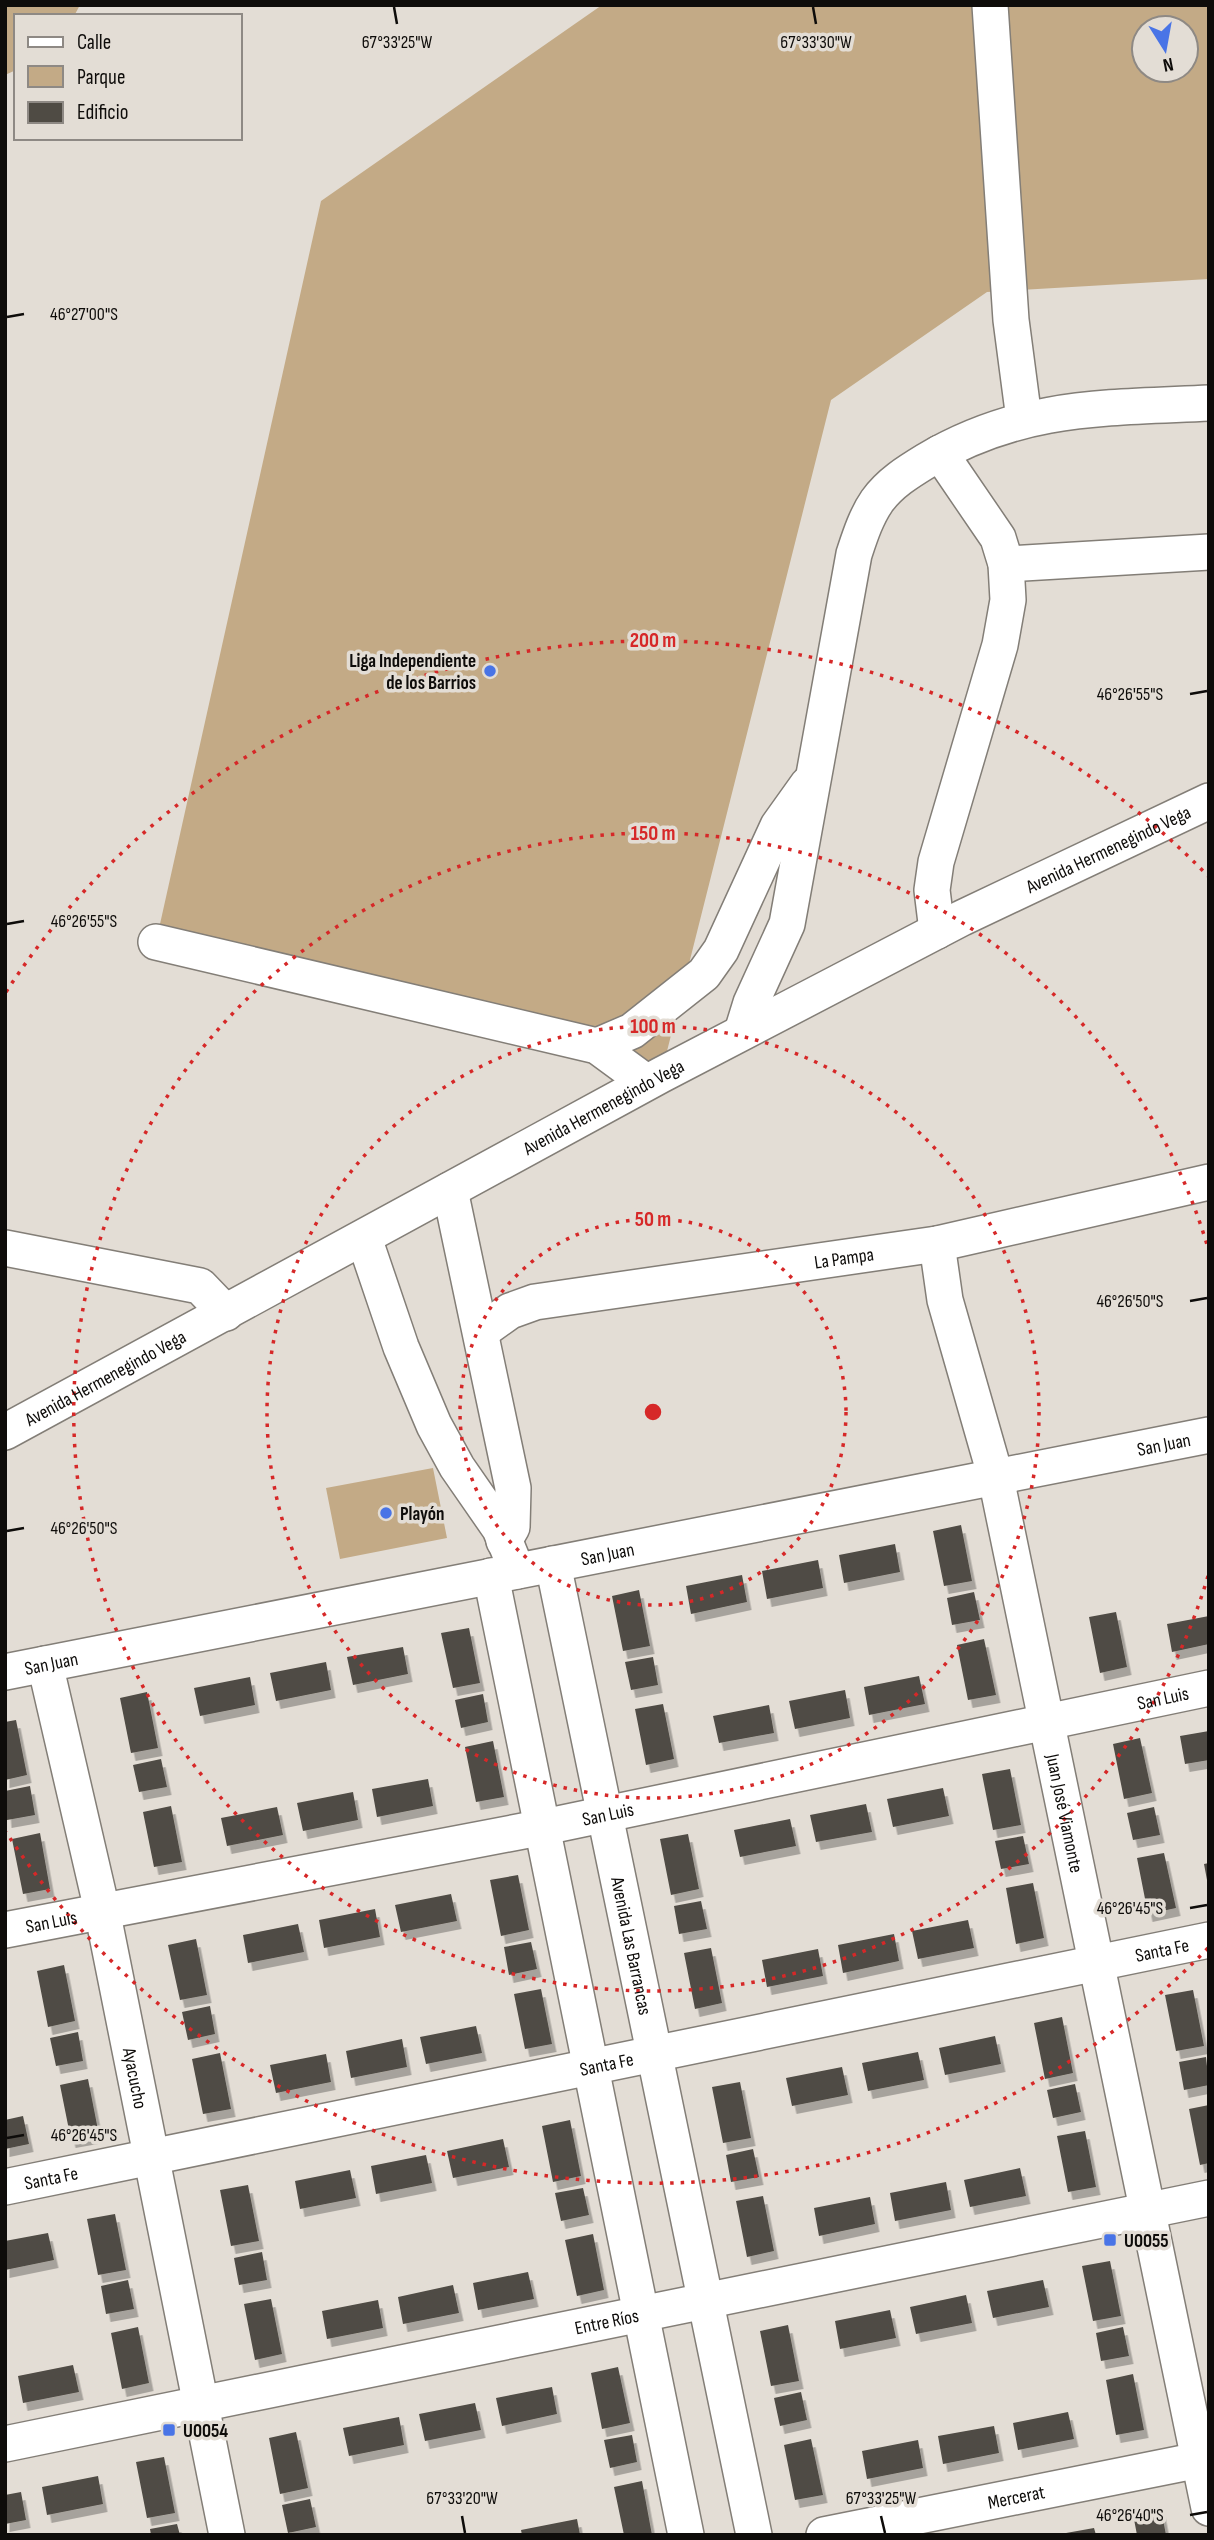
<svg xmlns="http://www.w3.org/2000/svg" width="1214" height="2540" font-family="'Sofia Sans Condensed',sans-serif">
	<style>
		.green { fill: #c3aa86; fill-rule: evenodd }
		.building { fill: #4f4b44; filter: url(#shadow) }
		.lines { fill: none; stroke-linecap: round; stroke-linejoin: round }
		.minor-casing { stroke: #837e77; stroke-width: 38 }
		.minor { stroke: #fff; stroke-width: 35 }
		.ticks { fill: none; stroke: #0e0c0a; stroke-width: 2.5 }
		.ring { fill: none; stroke: #d62828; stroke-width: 3.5; stroke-dasharray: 3.5 7 }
		.poi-dot { fill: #4974e6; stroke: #e3ddd5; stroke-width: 2.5 }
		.labels { text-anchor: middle; stroke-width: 7; stroke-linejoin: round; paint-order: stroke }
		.poi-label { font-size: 19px; font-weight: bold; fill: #0e0c0a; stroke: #e3ddd5; text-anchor: start }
		.street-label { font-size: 19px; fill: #0e0c0a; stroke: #e3ddd5 }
		.ticks-label { font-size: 18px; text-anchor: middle; fill: #0e0c0a; stroke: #e3ddd5; stroke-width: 7; stroke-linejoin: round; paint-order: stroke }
		.centre { fill: #d62828; stroke: #e3ddd5; stroke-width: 3.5 }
		.ring-label { font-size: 21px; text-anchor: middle; font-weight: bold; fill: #d62828; stroke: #e3ddd5; stroke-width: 7; stroke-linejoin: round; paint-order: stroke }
	</style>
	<defs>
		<filter id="shadow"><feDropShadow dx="4.5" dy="8" stdDeviation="0" flood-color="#0004"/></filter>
	</defs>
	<rect width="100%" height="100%" fill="#e3ddd5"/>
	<path class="green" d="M 5,5 L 80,5 L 74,16 L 16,16 L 16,70 L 5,75 Z
		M 602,5 L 1209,5 L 1209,279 L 987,292 L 831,400 L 661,1075 L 621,1061 L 156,942 L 321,201 ZM 1144,28 L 1186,28 L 1186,70 L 1144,70 Z
		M 433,1468 L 447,1538 L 340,1559 L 326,1488 Z"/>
	<path class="building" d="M 961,1525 L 972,1581 L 944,1586 L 933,1531 Z
		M 895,1544 L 900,1572 L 844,1583 L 839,1555 Z
		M 818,1560 L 823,1588 L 767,1599 L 762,1571 Z
		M 742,1575 L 747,1602 L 691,1614 L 686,1586 Z
		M 639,1590 L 650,1646 L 623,1651 L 612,1596 Z
		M 974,1592 L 980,1620 L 952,1625 L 947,1598 Z
		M 1116,1612 L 1127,1667 L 1100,1673 L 1089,1617 Z
		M 1209,1616 L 1209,1644 L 1172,1652 L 1167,1624 Z
		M 469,1628 L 480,1683 L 453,1688 L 441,1633 Z
		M 984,1639 L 996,1695 L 968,1700 L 957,1645 Z
		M 403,1647 L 408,1674 L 353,1685 L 347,1657 Z
		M 653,1657 L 658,1685 L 631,1690 L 625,1662 Z
		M 326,1662 L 331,1690 L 276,1701 L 270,1673 Z
		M 919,1676 L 925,1704 L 869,1715 L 864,1687 Z
		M 250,1677 L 255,1705 L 200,1716 L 194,1688 Z
		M 845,1690 L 850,1718 L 795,1729 L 789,1701 Z
		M 147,1692 L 158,1748 L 131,1753 L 120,1698 Z
		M 483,1694 L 488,1722 L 461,1728 L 455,1700 Z
		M 663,1704 L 674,1759 L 646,1765 L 635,1709 Z
		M 769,1705 L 774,1733 L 719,1743 L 713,1716 Z
		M 16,1720 L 27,1775 L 5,1780 L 5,1722 Z
		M 1209,1731 L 1209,1760 L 1185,1764 L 1180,1736 Z
		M 1140,1738 L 1152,1793 L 1124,1799 L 1113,1744 Z
		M 493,1741 L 504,1797 L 476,1802 L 465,1747 Z
		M 161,1759 L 167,1787 L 139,1792 L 133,1765 Z
		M 1010,1769 L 1021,1825 L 993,1830 L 982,1774 Z
		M 428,1779 L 433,1806 L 377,1817 L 372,1789 Z
		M 30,1786 L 35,1815 L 7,1820 L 5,1791 Z
		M 943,1788 L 949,1816 L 893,1827 L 887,1799 Z
		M 353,1792 L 358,1820 L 303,1831 L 297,1803 Z
		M 866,1804 L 872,1832 L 816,1842 L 810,1815 Z
		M 171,1806 L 182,1862 L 154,1867 L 143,1812 Z
		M 277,1807 L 283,1835 L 227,1846 L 221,1818 Z
		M 1154,1807 L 1160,1835 L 1133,1840 L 1127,1813 Z
		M 790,1819 L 796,1846 L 740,1857 L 734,1830 Z
		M 40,1833 L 50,1889 L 23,1894 L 12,1839 Z
		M 688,1834 L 699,1889 L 671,1895 L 660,1839 Z
		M 1023,1836 L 1029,1864 L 1001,1869 L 995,1841 Z
		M 1164,1853 L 1176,1908 L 1148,1914 L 1137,1858 Z
		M 1209,1863 L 1209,1880 L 1207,1880 L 1204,1864 Z
		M 518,1875 L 529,1930 L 501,1936 L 490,1880 Z
		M 1033,1883 L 1044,1938 L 1016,1944 L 1006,1888 Z
		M 451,1894 L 457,1921 L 401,1932 L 395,1905 Z
		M 701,1901 L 707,1929 L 679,1934 L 674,1906 Z
		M 375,1909 L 380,1937 L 324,1948 L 319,1920 Z
		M 968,1920 L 974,1948 L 918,1959 L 912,1931 Z
		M 298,1924 L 304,1952 L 248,1963 L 243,1935 Z
		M 894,1934 L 899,1961 L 843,1973 L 838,1945 Z
		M 196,1939 L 207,1995 L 180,2000 L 168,1945 Z
		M 531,1942 L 537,1969 L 509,1975 L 504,1947 Z
		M 711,1948 L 722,2003 L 695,2009 L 684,1953 Z
		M 818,1949 L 823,1976 L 767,1987 L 762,1960 Z
		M 64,1965 L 75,2021 L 48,2027 L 37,1971 Z
		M 541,1989 L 552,2044 L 525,2049 L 514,1994 Z
		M 1193,1990 L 1204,2046 L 1176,2051 L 1165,1995 Z
		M 210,2006 L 215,2034 L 188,2040 L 182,2012 Z
		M 1062,2017 L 1073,2073 L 1045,2079 L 1034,2023 Z
		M 476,2026 L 482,2053 L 426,2064 L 420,2037 Z
		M 78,2032 L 83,2061 L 56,2066 L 50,2038 Z
		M 995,2036 L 1001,2064 L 945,2075 L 939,2048 Z
		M 402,2039 L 407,2067 L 351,2078 L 346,2051 Z
		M 918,2052 L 924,2080 L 868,2091 L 862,2063 Z
		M 220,2053 L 231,2109 L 203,2114 L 192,2059 Z
		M 326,2054 L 331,2082 L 276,2093 L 270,2065 Z
		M 1206,2057 L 1209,2085 L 1184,2090 L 1179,2062 Z
		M 842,2067 L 848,2095 L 792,2106 L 786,2078 Z
		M 88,2079 L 99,2135 L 71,2140 L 60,2085 Z
		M 740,2082 L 751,2138 L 723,2143 L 712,2087 Z
		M 1075,2084 L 1081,2112 L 1053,2118 L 1047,2090 Z
		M 1209,2105 L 1209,2163 L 1200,2165 L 1189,2109 Z
		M 23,2116 L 29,2144 L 5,2149 L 5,2120 Z
		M 570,2120 L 581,2176 L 553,2182 L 542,2126 Z
		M 1085,2131 L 1096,2187 L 1068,2192 L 1057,2136 Z
		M 503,2139 L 509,2167 L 453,2178 L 447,2151 Z
		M 753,2149 L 759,2177 L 731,2182 L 726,2155 Z
		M 426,2155 L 432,2183 L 376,2194 L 371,2166 Z
		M 1020,2168 L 1026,2196 L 970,2207 L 964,2180 Z
		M 350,2170 L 356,2198 L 300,2209 L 295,2181 Z
		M 946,2182 L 951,2210 L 895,2221 L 890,2193 Z
		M 248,2185 L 259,2241 L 231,2246 L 220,2190 Z
		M 583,2188 L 589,2215 L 561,2221 L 555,2193 Z
		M 763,2196 L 774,2251 L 747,2257 L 736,2201 Z
		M 870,2197 L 875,2224 L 819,2236 L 814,2208 Z
		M 115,2214 L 126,2270 L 98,2275 L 87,2219 Z
		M 48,2233 L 54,2260 L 5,2270 L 5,2241 Z
		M 593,2234 L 604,2290 L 577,2296 L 565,2240 Z
		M 262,2252 L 267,2280 L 239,2285 L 234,2258 Z
		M 1110,2261 L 1121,2316 L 1093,2321 L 1082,2266 Z
		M 528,2272 L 534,2299 L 478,2310 L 473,2283 Z
		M 128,2280 L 134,2309 L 106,2314 L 101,2286 Z
		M 1043,2280 L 1049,2307 L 993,2318 L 987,2291 Z
		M 453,2285 L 459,2313 L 403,2324 L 398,2297 Z
		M 966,2295 L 972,2323 L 916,2334 L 910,2307 Z
		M 271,2299 L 282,2354 L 255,2360 L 244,2304 Z
		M 378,2300 L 383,2328 L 327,2339 L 322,2311 Z
		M 890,2310 L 896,2338 L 840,2349 L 835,2321 Z
		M 788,2325 L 799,2381 L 771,2386 L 760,2331 Z
		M 138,2327 L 149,2383 L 122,2389 L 111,2333 Z
		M 1123,2327 L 1129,2356 L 1101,2361 L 1096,2333 Z
		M 73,2365 L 79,2392 L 23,2403 L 18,2376 Z
		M 618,2367 L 630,2423 L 602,2429 L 591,2373 Z
		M 1133,2374 L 1144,2430 L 1116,2435 L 1106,2380 Z
		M 552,2387 L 557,2414 L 502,2426 L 496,2398 Z
		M 801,2392 L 807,2420 L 780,2426 L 774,2398 Z
		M 475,2403 L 481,2430 L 425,2441 L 419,2414 Z
		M 1068,2412 L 1074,2439 L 1018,2450 L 1013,2423 Z
		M 399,2417 L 404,2445 L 349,2456 L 343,2428 Z
		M 994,2426 L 999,2453 L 943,2464 L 938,2436 Z
		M 296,2432 L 308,2488 L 280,2494 L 269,2438 Z
		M 632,2435 L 637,2462 L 610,2468 L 604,2440 Z
		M 811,2439 L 823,2495 L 795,2500 L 784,2445 Z
		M 918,2440 L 923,2468 L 867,2479 L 862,2451 Z
		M 164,2457 L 175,2513 L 147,2518 L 136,2462 Z
		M 98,2476 L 103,2504 L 47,2515 L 42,2487 Z
		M 642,2481 L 652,2535 L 624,2535 L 614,2487 Z
		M 21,2492 L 26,2520 L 5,2524 L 5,2495 Z
		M 310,2499 L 316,2527 L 288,2533 L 282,2505 Z
		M 1161,2509 L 1166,2535 L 1137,2535 L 1133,2514 Z
		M 577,2519 L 580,2535 L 522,2535 L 521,2530 Z
		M 177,2524 L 180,2535 L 151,2535 L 150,2529 Z
		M 1094,2528 L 1096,2535 L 1066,2535 L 1066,2533 Z"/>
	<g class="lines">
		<defs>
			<g id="minor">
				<path d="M 990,5 L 1011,320 L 1024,419"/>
				<path d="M 1006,564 L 1209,552"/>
				<path d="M 937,931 L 932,890 L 936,862 L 1000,645 L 1008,600 L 1006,564 L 998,538 L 940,453"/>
				<path d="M 156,942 L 597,1046 L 646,1082"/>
				<path d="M 742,1032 L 751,1003 L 787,924 L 854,554 C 860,536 866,517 877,501 C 890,483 908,472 926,461 C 1020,405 1104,408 1209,403"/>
				<path d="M 597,1046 L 632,1031 L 704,974 L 721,950 L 778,826 L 808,784"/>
				<path d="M 450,1190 L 513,1488 L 512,1527 L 504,1541"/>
				<path d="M 364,1238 L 401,1347 L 434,1425 L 457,1467 L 500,1529 L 517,1571"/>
				<path id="s1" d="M 937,1244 L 945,1300 L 996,1478 L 1209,2508"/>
				<path d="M 5,1248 L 200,1286 L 226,1313"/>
				<path id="s2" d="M 482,1331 L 510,1311 L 535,1302 L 937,1244 L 1209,1182"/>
				<path id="s3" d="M 5,1432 L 661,1075 L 962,918 L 1209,801"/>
				<path id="s4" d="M 553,1564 L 754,2535"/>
				<path d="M 491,1576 L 686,2535"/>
				<path id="s5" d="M 45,1664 L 102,1910 L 227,2535"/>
				<path id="s6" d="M 5,1672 L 1209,1435"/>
				<path id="s7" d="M 5,1930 L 544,1827 L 1209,1688"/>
				<path id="s8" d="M 5,2187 L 1209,1940"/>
				<path id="s9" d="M 5,2444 L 1209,2198"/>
				<path id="s10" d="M 824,2535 L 1209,2458"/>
			</g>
		</defs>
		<use href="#minor" class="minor-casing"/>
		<use href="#minor" class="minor"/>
	</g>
	<path class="ticks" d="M 394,7 L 397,24M 813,7 L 816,24M 7,317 L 24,314M 1190,694 L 1207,691M 7,924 L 24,921M 1190,1301 L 1207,1298M 7,1531 L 24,1528M 1190,1908 L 1207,1905M 7,2138 L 24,2135M 1190,2515 L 1207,2512M 462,2516 L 465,2533M 881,2516 L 885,2533"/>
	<g class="ring">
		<circle cx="653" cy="1412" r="193"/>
		<circle cx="653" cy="1412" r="386"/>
		<path d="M1208 1576A579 579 0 1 1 1208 1248"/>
		<path d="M1208 1948A772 772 0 0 1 6 1832M6 992A772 772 0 0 1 1208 876"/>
	</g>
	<g class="poi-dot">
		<circle cx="490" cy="671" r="7"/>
		<circle cx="386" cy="1513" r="7"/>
		<rect x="1103" y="2233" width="14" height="14" rx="3.5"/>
		<rect x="162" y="2423" width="14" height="14" rx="3.5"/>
	</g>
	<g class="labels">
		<g class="poi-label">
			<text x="476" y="667" text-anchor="end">Liga Independiente<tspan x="476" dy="22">de los Barrios</tspan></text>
			<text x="400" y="1520">Playón</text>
			<text x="1124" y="2247">U0055</text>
			<text x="183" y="2437">U0054</text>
		</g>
		<g class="street-label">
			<text dy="7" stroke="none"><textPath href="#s3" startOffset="1248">Avenida Hermenegindo Vega</textPath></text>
			<text dy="7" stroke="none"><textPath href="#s3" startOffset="681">Avenida Hermenegindo Vega</textPath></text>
			<text dy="7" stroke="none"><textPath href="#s2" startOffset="373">La Pampa</textPath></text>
			<text dy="7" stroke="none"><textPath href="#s3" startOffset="114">Avenida Hermenegindo Vega</textPath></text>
			<text dy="7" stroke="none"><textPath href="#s6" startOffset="1181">San Juan</textPath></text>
			<text dy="7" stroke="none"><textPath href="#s6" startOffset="614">San Juan</textPath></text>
			<text dy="7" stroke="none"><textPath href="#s6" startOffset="47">San Juan</textPath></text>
			<text dy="7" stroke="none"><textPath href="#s7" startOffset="1181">San Luis</textPath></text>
			<text dy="7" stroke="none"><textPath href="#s7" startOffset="614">San Luis</textPath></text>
			<text dy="7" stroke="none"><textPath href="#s1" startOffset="584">Juan José Viamonte</textPath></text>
			<text dy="7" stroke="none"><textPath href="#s7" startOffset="47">San Luis</textPath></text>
			<text dy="7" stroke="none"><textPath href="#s4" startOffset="390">Avenida Las Barrancas</textPath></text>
			<text dy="7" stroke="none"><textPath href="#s8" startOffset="1181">Santa Fe</textPath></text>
			<text dy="7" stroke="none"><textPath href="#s8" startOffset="614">Santa Fe</textPath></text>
			<text dy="7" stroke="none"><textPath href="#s5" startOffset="424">Ayacucho</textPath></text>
			<text dy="7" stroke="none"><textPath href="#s8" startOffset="47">Santa Fe</textPath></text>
			<text dy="7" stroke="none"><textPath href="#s9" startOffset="614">Entre Ríos</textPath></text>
			<text dy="7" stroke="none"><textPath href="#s10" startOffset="196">Mercerat</textPath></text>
		</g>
	</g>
	<g class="ticks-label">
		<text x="397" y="48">67°33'25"W</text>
		<text x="816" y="48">67°33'30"W</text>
		<text x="84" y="320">46°27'00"S</text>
		<text x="1130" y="700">46°26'55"S</text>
		<text x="84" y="927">46°26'55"S</text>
		<text x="1130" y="1307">46°26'50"S</text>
		<text x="84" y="1534">46°26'50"S</text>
		<text x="1130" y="1914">46°26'45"S</text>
		<text x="84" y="2141">46°26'45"S</text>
		<text x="462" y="2504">67°33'20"W</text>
		<text x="881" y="2504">67°33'25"W</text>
		<text x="1130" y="2521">46°26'40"S</text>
	</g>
	<circle cx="653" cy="1412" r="10" class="centre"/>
	<g class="ring-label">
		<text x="653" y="647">200 m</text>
		<text x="653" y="840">150 m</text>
		<text x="653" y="1033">100 m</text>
		<text x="653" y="1226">50 m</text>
	</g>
	<rect width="1214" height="2540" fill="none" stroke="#0e0c0a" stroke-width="14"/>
	<rect x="14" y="14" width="228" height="126" fill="#e3ddd5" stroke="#8e8984" stroke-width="2"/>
	<rect x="28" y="37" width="35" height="10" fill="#ffffff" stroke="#8e8984" stroke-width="2"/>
	<text x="77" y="49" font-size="21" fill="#0e0c0a">Calle</text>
	<rect x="28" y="66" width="35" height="21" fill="#c3aa86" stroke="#8e8984" stroke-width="2"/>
	<text x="77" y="84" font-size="21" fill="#0e0c0a">Parque</text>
	<rect x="28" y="102" width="35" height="21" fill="#4f4b44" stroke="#8e8984" stroke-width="2"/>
	<text x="77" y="119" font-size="21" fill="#0e0c0a">Edificio</text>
	<g transform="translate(1165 49) rotate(169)"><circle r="33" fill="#e3ddd5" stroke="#8e8984" stroke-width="2"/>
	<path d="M0-5L12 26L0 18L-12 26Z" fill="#4974e6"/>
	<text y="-10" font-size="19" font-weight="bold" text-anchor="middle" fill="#0e0c0a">N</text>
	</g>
</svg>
